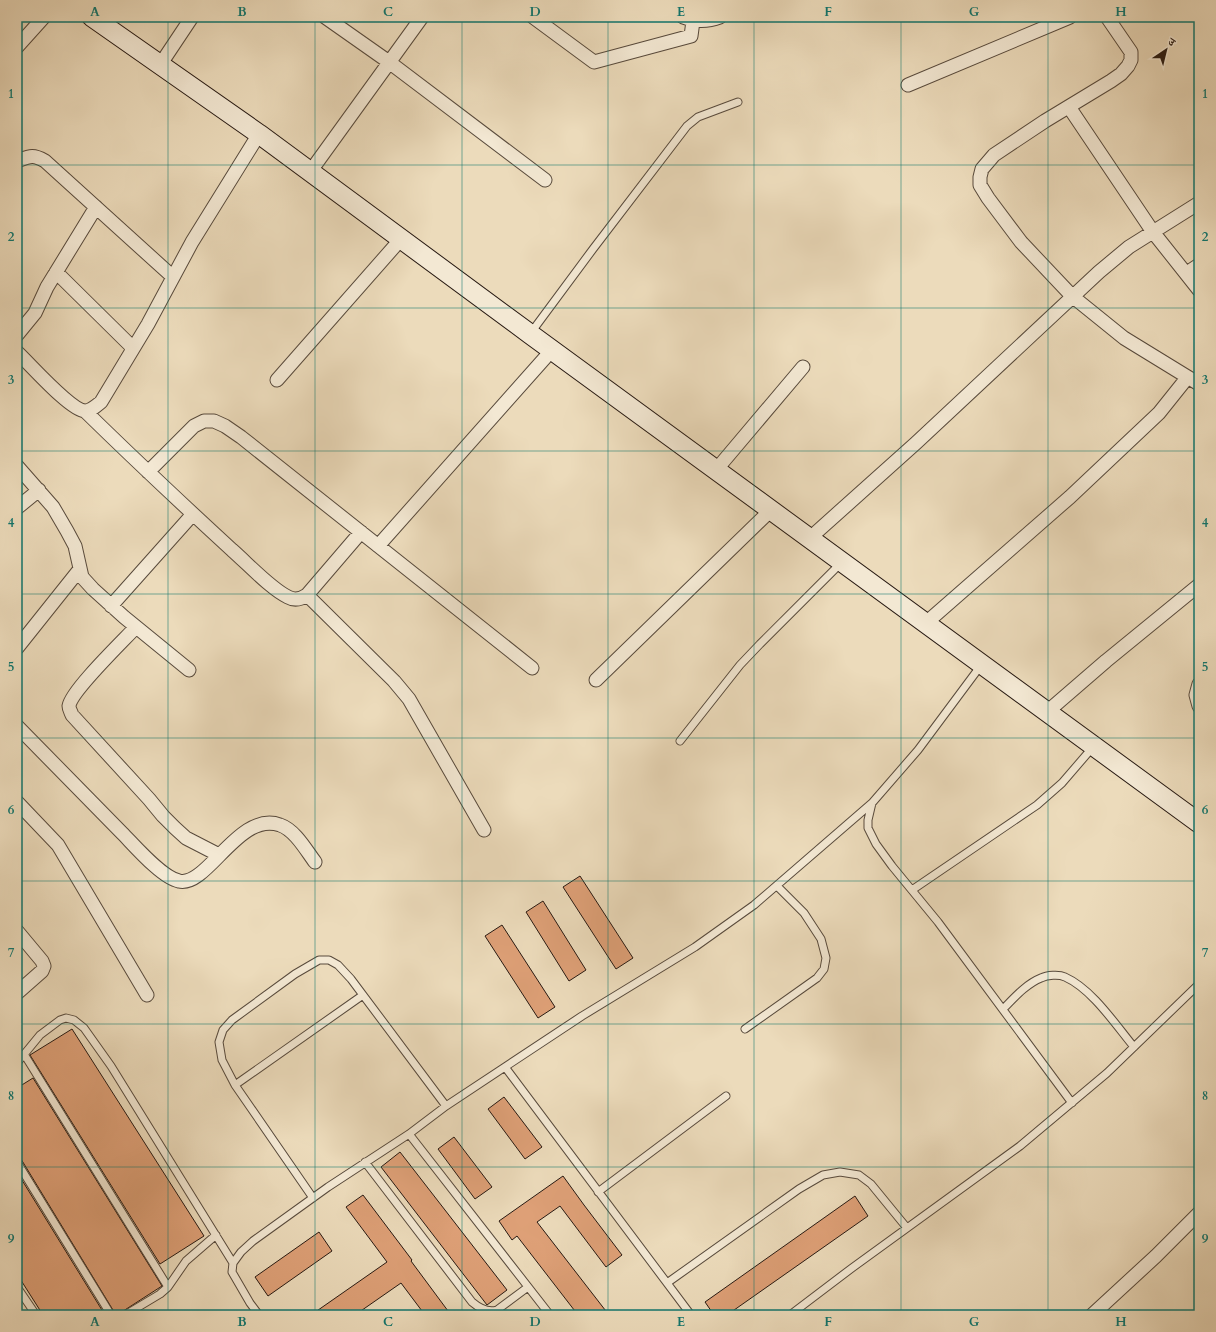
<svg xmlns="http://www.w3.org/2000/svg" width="1216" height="1332" font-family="Cardo,'Noto Serif Devanagari',serif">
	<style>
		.building { fill: #dea077; stroke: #271912 }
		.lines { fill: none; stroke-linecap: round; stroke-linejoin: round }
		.lane-casing { stroke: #584a3c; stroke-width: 9 }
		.street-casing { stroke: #584a3c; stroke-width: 15 }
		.secondary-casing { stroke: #271912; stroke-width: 21 }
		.lane { stroke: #f3e8d3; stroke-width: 7 }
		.street { stroke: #f3e8d3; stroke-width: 13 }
		.secondary { stroke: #f3e8d3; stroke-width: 19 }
		.grid { fill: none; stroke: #0f766e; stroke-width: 1; stroke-opacity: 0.55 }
		.neatline { fill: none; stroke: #0f766e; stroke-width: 1.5 }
		.grid-label { font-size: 13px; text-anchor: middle; font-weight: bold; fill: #0f766e }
	</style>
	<rect width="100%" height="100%" fill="#ecdbbb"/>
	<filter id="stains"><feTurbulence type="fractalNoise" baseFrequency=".005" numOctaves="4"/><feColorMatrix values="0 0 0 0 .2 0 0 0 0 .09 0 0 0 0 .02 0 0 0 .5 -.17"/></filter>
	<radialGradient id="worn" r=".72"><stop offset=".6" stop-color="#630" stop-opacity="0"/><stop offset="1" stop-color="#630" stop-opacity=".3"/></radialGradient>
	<path class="building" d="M 580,876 L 633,958 L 616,969 L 563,887 Z
		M 543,901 L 586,970 L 569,981 L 526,912 Z
		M 502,925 L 555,1007 L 538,1018 L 485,936 Z
		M 72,1029 L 204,1236 L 160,1264 L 30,1055 Z
		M 33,1078 L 162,1286 L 117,1315 L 116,1315 L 21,1159 L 17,1157 L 17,1088 Z
		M 504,1097 L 542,1147 L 525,1159 L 488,1109 Z
		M 454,1137 L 492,1187 L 475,1199 L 438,1149 Z
		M 400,1152 L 507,1290 L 487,1305 L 381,1167 Z
		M 17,1172 L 105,1315 L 43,1315 L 17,1274 Z
		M 563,1176 L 584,1205 L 622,1255 L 606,1267 L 560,1206 L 537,1222 L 609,1315 L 578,1315 L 517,1236 L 512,1240 L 499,1221 Z
		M 363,1195 L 412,1260 L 411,1261 L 451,1315 L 425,1315 L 401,1283 L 355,1315 L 311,1315 L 387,1262 L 346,1207 Z
		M 855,1196 L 868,1216 L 727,1315 L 714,1315 L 705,1302 Z
		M 319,1232 L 332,1251 L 268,1296 L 255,1277 Z"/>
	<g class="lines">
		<defs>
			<path id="lane" d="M 530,334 L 593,249 L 687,126 L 698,117 L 738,102
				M 680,741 L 740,665 L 760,644 L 842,562
				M 872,803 L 868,820 L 868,828 L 876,844 L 892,866 L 938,922 L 1072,1103
				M 912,890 L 1037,805 L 1062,783 L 1093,747
				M 1003,1009 C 1014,998 1026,984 1041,978 C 1047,975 1059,974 1065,977 C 1092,989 1115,1024 1134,1047
				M 745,1029 L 817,978 L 824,969 L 826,958 L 821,939 L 804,913 L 777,886
				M 24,1054 L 168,1287
				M 17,1063 L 40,1035 L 60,1020 L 66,1018 L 74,1020 L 84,1028 L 111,1066 L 233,1263
				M 505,1067 L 691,1315
				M 235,1085 L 363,995
				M 409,1134 L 550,1315
				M 17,1162 L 111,1315
				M 365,1162 L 472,1302 C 479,1308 487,1313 497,1310 L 528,1287
				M 598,1192 L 726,1096
				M 313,1198 L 235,1085 L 222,1060 L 219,1042 L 223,1030 L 232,1020 L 295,974 L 319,960 L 329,960 L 338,965 L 351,979 L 446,1106
				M 667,1283 L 799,1189 L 823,1175 L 840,1172 L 859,1175 L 871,1184 L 907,1228
				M 17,1287 L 36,1315
				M 125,1315 L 160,1294 L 168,1287 L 186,1261 L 216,1235
				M 259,1315 L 250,1303 L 232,1272 L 233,1263 L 241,1252 L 253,1241 L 328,1187 L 409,1134 L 446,1106 L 582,1016 L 695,947 L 754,905 L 872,803 L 918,750 L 982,664
				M 790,1315 L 852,1268 L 1020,1146 L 1107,1073 L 1199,984"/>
			<path id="street" d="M 325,17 L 389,62 L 545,180
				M 533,17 L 594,62 L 691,36 L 693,21
				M 683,17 C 696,22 707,22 720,17
				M 1107,17 L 1131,52 L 1131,60 L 1128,66 L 1121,74 L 1111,81 L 1045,121 L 994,155 L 982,169 L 980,177 L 980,185 L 988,198 L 1021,242 L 1072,296 L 1124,338 L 1199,384
				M 17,47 L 44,17
				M 160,65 L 192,17
				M 908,85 L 1070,17
				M 1069,107 L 1153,232 L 1199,290
				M 17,161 C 30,156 33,154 45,161 L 173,277
				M 310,172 L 422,17
				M 56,272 L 133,348
				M 1187,273 L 1199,265
				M 17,335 L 35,313 L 47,287 L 96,207
				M 17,352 C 30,364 70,410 85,411 C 91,411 96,406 101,402 L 148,324 L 192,242 L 259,134
				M 277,380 L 401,239
				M 85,411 C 133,458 182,504 232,550 C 247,563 271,589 288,597 C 295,601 301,599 307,595 L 361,532
				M 17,466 L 53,507 L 67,531 L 75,546 L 82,577 L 93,589 L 124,617 L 189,670
				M 716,470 L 803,367
				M 148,472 L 194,426 L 204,421 L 214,421 L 225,426 L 241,437 L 532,668
				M 17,508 L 39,490
				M 810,538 L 916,443 L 1099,272 L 1129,247 L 1199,203
				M 378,546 L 552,350
				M 307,595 L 394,681 L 409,699 L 484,830
				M 111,606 L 193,514
				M 926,623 L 1070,497 L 1159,413 L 1187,378
				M 136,627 C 123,641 71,691 69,706 C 69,709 71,712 72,715 L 149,799 L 163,816 L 175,828 L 186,838 L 219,855
				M 17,648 L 80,569
				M 596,680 L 771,510
				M 1199,684 L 1196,695 L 1199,706
				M 1047,712 L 1106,661 L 1199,585
				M 17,726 C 52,762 87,797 122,833 C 134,845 162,878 179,881 C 207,888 239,810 280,825 C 295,830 306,850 315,862
				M 17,802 L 58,845 L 147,995
				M 17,931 L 42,961 L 44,966 L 42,971 L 17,993
				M 1092,1315 L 1156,1256 L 1199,1213"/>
			<path id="secondary" d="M 92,17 L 259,134 L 530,334 L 1199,823"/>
		</defs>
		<use href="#lane" class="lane-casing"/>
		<use href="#street" class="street-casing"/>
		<use href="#secondary" class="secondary-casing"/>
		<use href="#lane" class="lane"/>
		<use href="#street" class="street"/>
		<use href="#secondary" class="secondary"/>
	</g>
	<path class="grid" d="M 168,17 L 168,1315M 315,17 L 315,1315M 462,17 L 462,1315M 608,17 L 608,1315M 754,17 L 754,1315M 901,17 L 901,1315M 1048,17 L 1048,1315M 17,165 L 1199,165M 17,308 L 1199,308M 17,451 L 1199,451M 17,594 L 1199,594M 17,738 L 1199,738M 17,881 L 1199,881M 17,1024 L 1199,1024M 17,1167 L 1199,1167"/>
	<rect width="1216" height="1332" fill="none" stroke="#ecdbbb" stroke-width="44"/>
	<g transform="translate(1166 50) rotate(35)" stroke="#f3e8d3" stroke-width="3" paint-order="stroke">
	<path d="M0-3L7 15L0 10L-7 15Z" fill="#271912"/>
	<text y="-6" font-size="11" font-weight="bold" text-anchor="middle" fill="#271912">उ</text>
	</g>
	<rect x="22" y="22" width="1172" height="1288" class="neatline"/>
	<g class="grid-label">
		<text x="95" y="16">A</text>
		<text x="242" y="16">B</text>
		<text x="388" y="16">C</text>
		<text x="535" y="16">D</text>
		<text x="681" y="16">E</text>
		<text x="828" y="16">F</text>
		<text x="974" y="16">G</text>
		<text x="1121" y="16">H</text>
		<text x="11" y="98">1</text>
		<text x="1205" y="98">1</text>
		<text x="11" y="241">2</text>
		<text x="1205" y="241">2</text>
		<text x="11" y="384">3</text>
		<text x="1205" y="384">3</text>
		<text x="11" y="527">4</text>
		<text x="1205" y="527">4</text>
		<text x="11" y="671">5</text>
		<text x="1205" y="671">5</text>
		<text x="11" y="814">6</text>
		<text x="1205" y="814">6</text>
		<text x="11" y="957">7</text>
		<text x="1205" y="957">7</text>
		<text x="11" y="1100">8</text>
		<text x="1205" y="1100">8</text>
		<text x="11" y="1243">9</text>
		<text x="1205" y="1243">9</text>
		<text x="95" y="1326">A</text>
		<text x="242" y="1326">B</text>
		<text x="388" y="1326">C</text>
		<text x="535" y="1326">D</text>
		<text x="681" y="1326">E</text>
		<text x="828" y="1326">F</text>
		<text x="974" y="1326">G</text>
		<text x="1121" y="1326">H</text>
	</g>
	<rect width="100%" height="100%" filter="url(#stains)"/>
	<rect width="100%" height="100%" fill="url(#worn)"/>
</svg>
